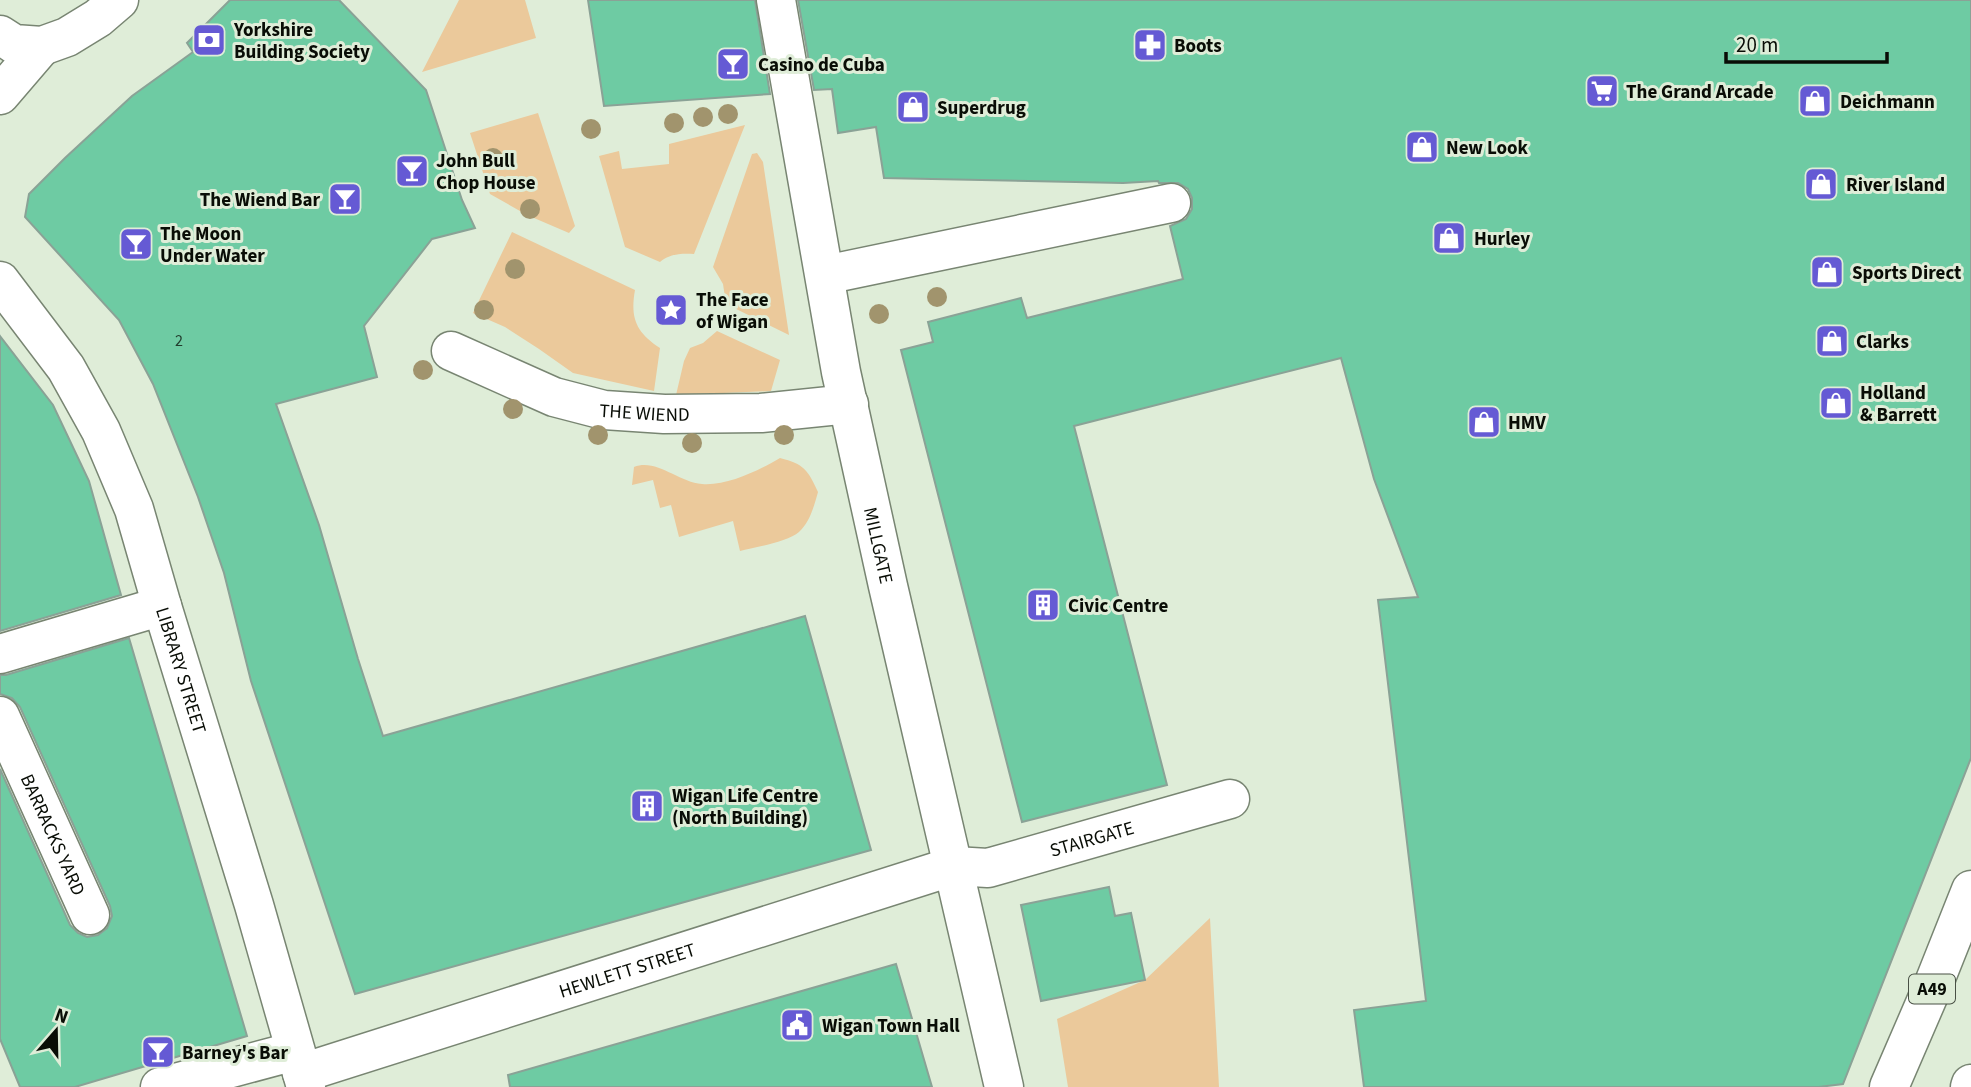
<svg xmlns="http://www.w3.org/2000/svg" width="1971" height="1087" font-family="'Source Sans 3',sans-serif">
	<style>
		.green { fill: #ebc99b }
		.building { fill: #6ecba3; stroke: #8aa296; stroke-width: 2 }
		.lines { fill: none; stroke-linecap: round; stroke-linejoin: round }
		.minor-casing { stroke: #788572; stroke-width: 41 }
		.highway-casing { stroke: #788572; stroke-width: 41 }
		.minor { stroke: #fff; stroke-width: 38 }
		.highway { stroke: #fff; stroke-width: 38 }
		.tree { fill: #a1946d }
		.labels { text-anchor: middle; stroke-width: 6; stroke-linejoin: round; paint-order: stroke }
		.number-label { font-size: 16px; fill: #223c2d }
		.shield { fill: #dfedd8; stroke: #495045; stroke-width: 2 }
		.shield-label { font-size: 18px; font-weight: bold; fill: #090d06 }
		.poi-label { font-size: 19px; font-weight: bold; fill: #090d06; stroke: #dfedd8; text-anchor: start }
		.street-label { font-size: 19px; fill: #090d06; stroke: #dfedd8 }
	</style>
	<rect width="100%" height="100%" fill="#dfedd8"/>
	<path class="green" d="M 459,0 L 525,0 L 536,38 L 422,72 Z
		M 538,113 L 575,226 L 569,233 L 527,215 L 490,194 L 470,133 Z
		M 745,125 L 694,254 C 682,253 669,254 660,262 L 625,247 L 599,156 L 619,151 L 622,169 L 669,164 L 669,144 Z
		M 757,153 L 763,162 L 789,335 L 726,304 L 723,284 L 713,267 L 752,154 Z
		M 512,232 L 635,290 C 630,318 636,332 660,348 L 654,391 L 573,373 L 539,349 L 505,327 L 473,313 Z
		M 717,331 L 780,360 L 771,391 L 676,395 L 684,361 L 690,348 L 703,343 Z
		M 780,458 C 804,464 808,470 818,492 C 814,506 810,522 799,532 C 788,542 755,547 740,551 L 733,521 L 679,537 L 671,505 L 660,508 L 653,480 L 632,485 L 634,467 C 656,458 678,482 702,484 C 727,486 758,471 780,458 Z
		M 1210,918 L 1219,1087 L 1068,1087 L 1057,1019 L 1145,980 Z"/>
	<path class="building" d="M 230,0 L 339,0 L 426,90 L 462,200 L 475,228 L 432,239 L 364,326 L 377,377 L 276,404 L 319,525 L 358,659 L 383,736 L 805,616 L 871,850 L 355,994 L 251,681 L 224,573 L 198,497 L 153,384 L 119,320 L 25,217 L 29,194 L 65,158 L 132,96 L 193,52 L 187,43 Z
		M 588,0 L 755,0 L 770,94 L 604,106 Z
		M 798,0 L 1971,0 L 1971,758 L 1843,1084 L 1819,1087 L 1364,1087 L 1354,1010 L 1426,1001 L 1378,600 L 1418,597 L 1374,479 L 1341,358 L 1074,426 L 1167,785 L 1022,822 L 901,350 L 933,342 L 928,322 L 1021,298 L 1027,318 L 1183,279 L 1170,226 L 1186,219 L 1192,209 L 1192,198 L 1188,189 L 1178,183 L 1159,183 L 1158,181 L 1123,183 L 884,178 L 876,127 L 838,133 L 832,89 L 814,90 Z
		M 0,336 L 53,405 L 89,481 L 121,595 L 0,631 Z
		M 129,638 L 247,1036 L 75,1087 L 20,1087 L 0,1039 L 0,769 L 70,925 L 78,933 L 87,937 L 98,935 L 107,928 L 112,916 L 110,906 L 20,707 L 12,698 L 0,694 L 0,675 L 6,675 Z
		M 1109,887 L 1115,916 L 1131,913 L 1145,980 L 1041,1001 L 1021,905 Z
		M 896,964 L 932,1087 L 510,1087 L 508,1075 Z"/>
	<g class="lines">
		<defs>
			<g id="minor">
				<path id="s1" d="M 776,0 L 841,372 L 888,586 L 1004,1087"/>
				<path d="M 0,35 L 14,44 L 42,46 L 67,37 L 98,18 L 119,0"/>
				<path d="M 0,95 L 42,46"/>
				<path d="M 825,275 L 1171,203"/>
				<path id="s2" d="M 0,281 L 66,368 L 101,431 L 134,509 L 162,606 L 254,905 L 306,1087"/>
				<path id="s3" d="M 451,351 L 554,397 L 604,410 L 664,414 L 761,413 L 849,404"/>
				<path d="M 0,654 L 162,606"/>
				<path id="s4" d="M 0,716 L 90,915"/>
				<path id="s5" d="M 302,1073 L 954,866 L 988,868 L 1230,799"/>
				<path d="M 160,1087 L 295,1051"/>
			</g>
			<path id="highway" d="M 1889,1087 L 1934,983 L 1971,890
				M 1970,1087 L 1971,1084"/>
		</defs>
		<use href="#minor" class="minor-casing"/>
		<use href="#highway" class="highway-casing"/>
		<use href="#minor" class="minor"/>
		<use href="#highway" class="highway"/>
	</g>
	<g class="tree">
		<circle cx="728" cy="114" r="10"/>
		<circle cx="703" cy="117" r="10"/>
		<circle cx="674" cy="123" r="10"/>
		<circle cx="591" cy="129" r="10"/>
		<circle cx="493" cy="158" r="10"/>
		<circle cx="530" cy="209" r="10"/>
		<circle cx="515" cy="269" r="10"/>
		<circle cx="937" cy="297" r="10"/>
		<circle cx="484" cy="310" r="10"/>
		<circle cx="879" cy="314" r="10"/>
		<circle cx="423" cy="370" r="10"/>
		<circle cx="513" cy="409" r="10"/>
		<circle cx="598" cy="435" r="10"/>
		<circle cx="784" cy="435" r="10"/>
		<circle cx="692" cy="443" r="10"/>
	</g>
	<defs>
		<symbol id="bank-square" viewBox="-11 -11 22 22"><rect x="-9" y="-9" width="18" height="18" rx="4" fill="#655ad4" stroke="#dfedd8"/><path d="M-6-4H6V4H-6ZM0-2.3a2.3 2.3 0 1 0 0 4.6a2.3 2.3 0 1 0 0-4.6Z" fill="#fff"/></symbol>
		<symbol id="pharmacy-square" viewBox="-11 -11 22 22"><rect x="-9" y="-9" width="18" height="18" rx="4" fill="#655ad4" stroke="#dfedd8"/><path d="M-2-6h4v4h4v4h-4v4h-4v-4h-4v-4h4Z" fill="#fff"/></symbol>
		<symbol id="bar-square" viewBox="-11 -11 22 22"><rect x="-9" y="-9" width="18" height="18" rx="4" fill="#655ad4" stroke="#dfedd8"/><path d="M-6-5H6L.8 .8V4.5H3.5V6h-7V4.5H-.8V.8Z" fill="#fff"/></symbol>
		<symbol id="supermarket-square" viewBox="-11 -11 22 22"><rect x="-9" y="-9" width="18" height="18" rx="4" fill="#655ad4" stroke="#dfedd8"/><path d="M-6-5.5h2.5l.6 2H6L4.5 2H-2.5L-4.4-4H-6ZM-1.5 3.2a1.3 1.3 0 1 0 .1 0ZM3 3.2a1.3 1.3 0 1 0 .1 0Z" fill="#fff"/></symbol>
		<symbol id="shop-square" viewBox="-11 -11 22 22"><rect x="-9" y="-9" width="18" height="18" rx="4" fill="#655ad4" stroke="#dfedd8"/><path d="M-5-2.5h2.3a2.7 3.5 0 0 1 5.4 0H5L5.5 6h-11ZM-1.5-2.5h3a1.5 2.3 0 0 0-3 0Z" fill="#fff"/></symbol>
		<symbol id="sight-square" viewBox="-11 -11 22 22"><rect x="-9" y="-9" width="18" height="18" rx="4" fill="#655ad4" stroke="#dfedd8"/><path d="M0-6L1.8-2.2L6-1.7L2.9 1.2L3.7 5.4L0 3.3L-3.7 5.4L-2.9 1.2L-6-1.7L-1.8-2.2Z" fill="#fff"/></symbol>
		<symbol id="building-square" viewBox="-11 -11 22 22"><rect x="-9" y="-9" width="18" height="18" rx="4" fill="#655ad4" stroke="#dfedd8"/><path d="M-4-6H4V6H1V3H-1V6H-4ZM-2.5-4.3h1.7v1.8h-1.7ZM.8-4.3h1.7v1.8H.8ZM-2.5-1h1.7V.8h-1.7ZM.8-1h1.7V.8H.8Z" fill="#fff"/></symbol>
		<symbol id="civic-square" viewBox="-11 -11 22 22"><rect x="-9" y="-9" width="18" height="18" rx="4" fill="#655ad4" stroke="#dfedd8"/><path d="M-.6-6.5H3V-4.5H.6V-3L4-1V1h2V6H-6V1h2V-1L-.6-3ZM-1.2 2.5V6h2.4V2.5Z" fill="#fff"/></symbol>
	</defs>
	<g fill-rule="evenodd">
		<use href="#bank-square" x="190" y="21" width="38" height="38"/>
		<use href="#pharmacy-square" x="1131" y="26" width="38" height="38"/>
		<use href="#bar-square" x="714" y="45" width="38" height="38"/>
		<use href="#supermarket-square" x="1583" y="72" width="38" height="38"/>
		<use href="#shop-square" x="1796" y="82" width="38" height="38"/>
		<use href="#shop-square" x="894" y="88" width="38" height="38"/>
		<use href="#shop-square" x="1403" y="128" width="38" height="38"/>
		<use href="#bar-square" x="393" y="152" width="38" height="38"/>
		<use href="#shop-square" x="1802" y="165" width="38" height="38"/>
		<use href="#bar-square" x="326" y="180" width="38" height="38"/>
		<use href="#shop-square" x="1430" y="219" width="38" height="38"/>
		<use href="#bar-square" x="117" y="225" width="38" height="38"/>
		<use href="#shop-square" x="1808" y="253" width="38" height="38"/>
		<use href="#sight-square" x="652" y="291" width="38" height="38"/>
		<use href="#shop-square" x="1813" y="322" width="38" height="38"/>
		<use href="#shop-square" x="1817" y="384" width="38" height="38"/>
		<use href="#shop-square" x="1465" y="403" width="38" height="38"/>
		<use href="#building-square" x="1024" y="586" width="38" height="38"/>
		<use href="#building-square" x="628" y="787" width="38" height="38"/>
		<use href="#civic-square" x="778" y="1006" width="38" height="38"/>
		<use href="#bar-square" x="139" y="1033" width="38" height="38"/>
	</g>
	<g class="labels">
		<g class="number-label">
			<text x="179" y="346">2</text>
		</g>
		<rect class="shield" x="1909" y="974.5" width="46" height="29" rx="5"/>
		<g class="shield-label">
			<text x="1932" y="995">A49</text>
		</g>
		<g class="poi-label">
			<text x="234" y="36">Yorkshire<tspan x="234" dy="22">Building Society</tspan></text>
			<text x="1174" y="52">Boots</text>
			<text x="758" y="71">Casino de Cuba</text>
			<text x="1626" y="98">The Grand Arcade</text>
			<text x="1840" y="108">Deichmann</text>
			<text x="937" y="114">Superdrug</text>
			<text x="1446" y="154">New Look</text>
			<text x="436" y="167">John Bull<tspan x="436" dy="22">Chop House</tspan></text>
			<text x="1846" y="191">River Island</text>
			<text x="320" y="206" text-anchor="end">The Wiend Bar</text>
			<text x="160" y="240">The Moon<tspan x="160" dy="22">Under Water</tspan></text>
			<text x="1474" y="245">Hurley</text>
			<text x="1852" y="279">Sports Direct</text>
			<text x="696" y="306">The Face<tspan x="696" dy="22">of Wigan</tspan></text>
			<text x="1856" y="348">Clarks</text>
			<text x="1860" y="399">Holland<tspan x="1860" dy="22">&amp; Barrett</tspan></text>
			<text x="1508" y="429">HMV</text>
			<text x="1068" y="612">Civic Centre</text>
			<text x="672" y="802">Wigan Life Centre<tspan x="672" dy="22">(North Building)</tspan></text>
			<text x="822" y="1032">Wigan Town Hall</text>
			<text x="182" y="1059">Barney's Bar</text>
		</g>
		<g class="street-label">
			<text dy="7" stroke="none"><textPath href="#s3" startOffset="205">THE WIEND</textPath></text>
			<text dy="7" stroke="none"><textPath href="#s1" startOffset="555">MILLGATE</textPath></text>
			<text dy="7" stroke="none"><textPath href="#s2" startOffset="434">LIBRARY STREET</textPath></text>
			<text dy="7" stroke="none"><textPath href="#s4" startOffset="130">BARRACKS YARD</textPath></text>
			<text dy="7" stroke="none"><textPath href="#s5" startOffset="826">STAIRGATE</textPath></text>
			<text dy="7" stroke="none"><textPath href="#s5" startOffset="341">HEWLETT STREET</textPath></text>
		</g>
	</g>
	<g transform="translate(56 1031) rotate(20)" stroke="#dfedd8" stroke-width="5" paint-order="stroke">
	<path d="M0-5L12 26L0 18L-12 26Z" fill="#090d06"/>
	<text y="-10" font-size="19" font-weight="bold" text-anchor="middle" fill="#090d06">N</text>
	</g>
	<path d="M1726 52v10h161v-10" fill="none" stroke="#090d06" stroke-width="3.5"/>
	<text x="1736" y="52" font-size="21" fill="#090d06" stroke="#dfedd8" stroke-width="5" paint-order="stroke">20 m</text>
</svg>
